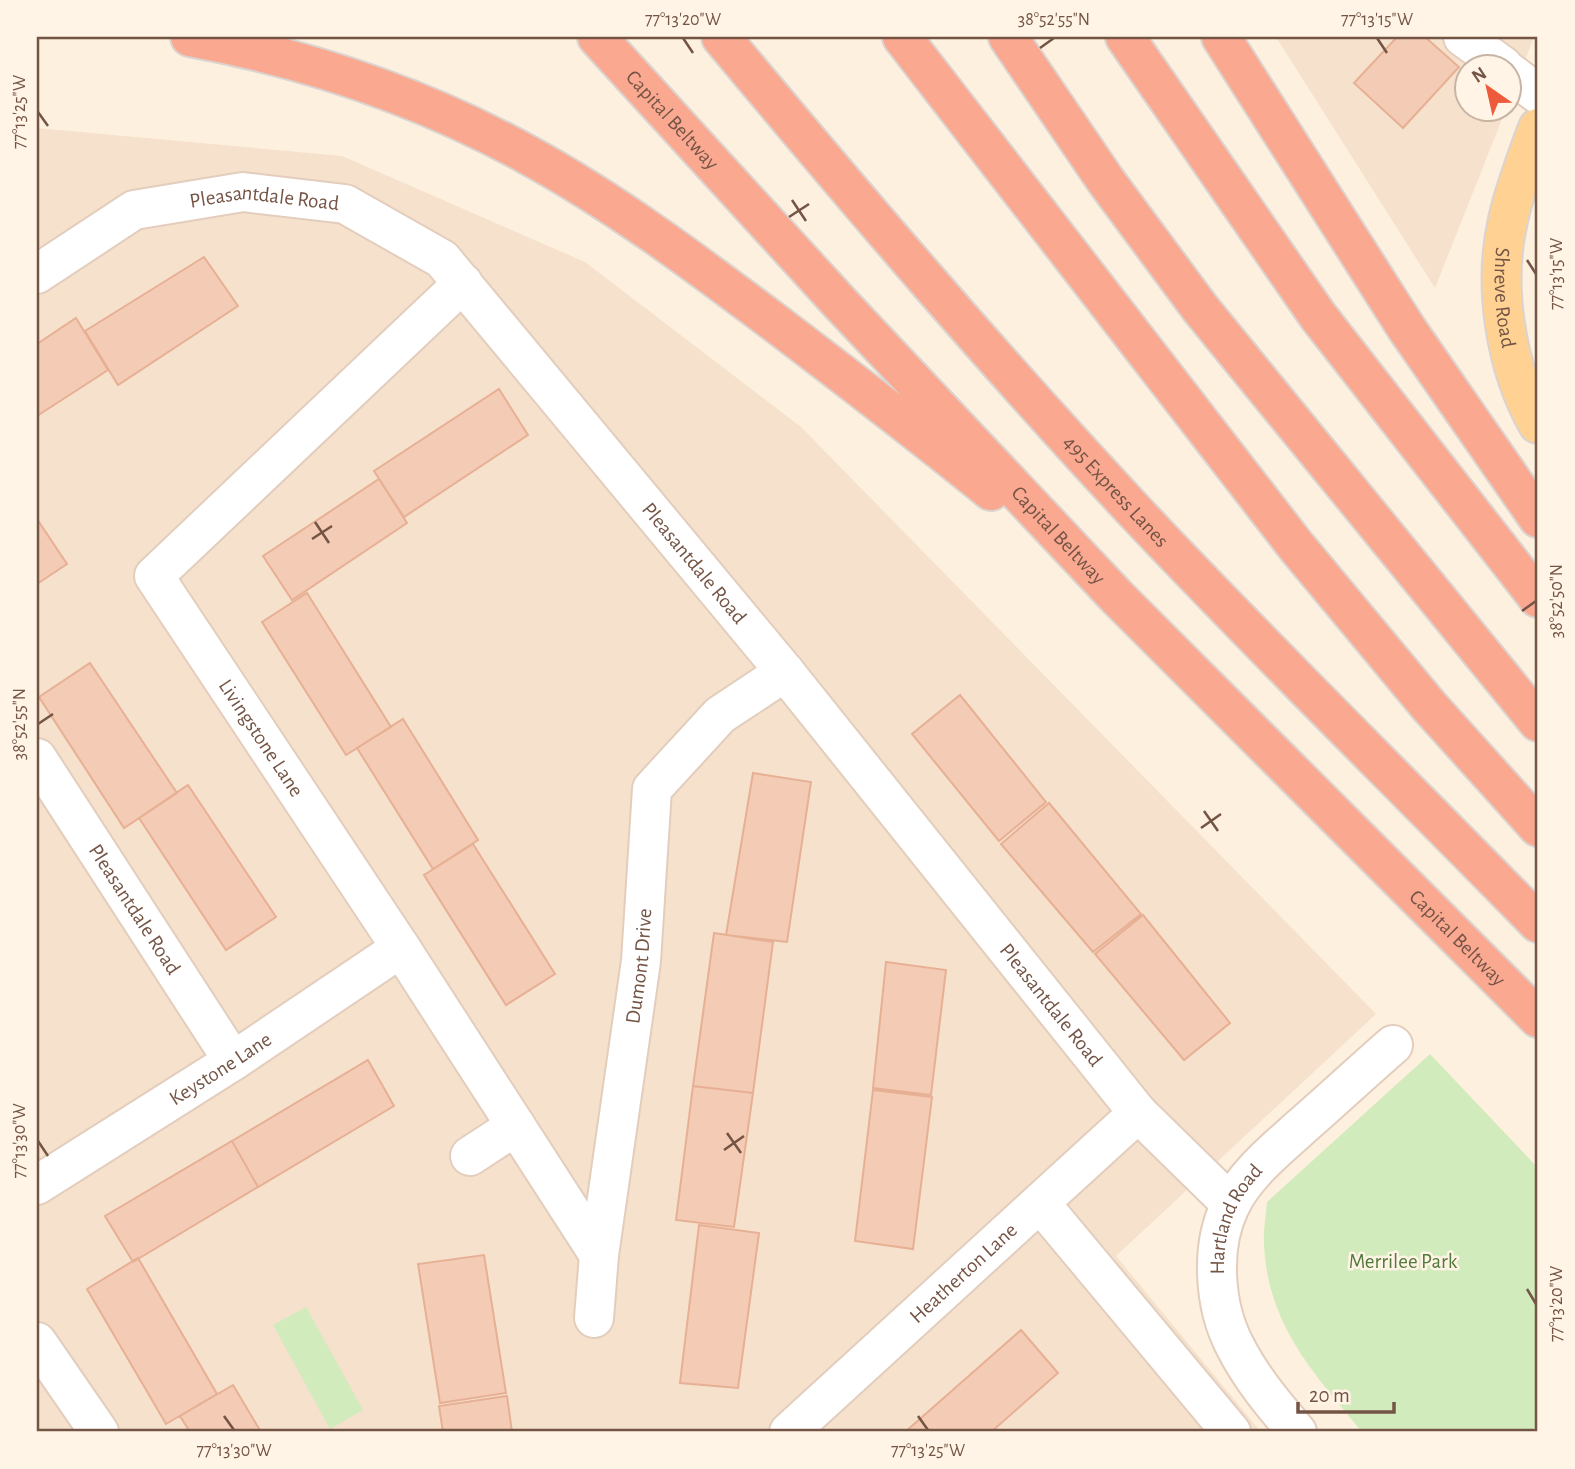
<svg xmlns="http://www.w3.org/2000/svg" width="1575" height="1469" font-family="'Alegreya Sans',sans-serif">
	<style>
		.residential { fill: #f5e1cc }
		.green { fill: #d1ebbc }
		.building { fill: #f4cbb4; stroke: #e7b094; stroke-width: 2 }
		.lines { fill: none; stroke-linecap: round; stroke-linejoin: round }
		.minor-casing { stroke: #e3cdbd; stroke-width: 42 }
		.major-casing { stroke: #dbd3cf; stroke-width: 42 }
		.highway-casing { stroke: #dbd3cf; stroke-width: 42 }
		.minor { stroke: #fff; stroke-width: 38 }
		.major { stroke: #ffd293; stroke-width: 38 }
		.highway { stroke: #fba891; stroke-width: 38 }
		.ticks { fill: none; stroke: #745445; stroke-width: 2.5 }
		.labels { text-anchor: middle; stroke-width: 5; stroke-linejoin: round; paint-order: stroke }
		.street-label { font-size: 21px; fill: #745445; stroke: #fff4e5 }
		.park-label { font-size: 21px; fill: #527a3d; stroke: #fff4e5 }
		.neatline { fill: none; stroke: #745445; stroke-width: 2.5 }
		.ticks-label { font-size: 18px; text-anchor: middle; fill: #745445 }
	</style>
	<rect width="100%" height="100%" fill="#fdf0de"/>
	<path class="residential" d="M 1276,37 L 1534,37 L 1509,101 L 1508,66 L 1466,66 L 1466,108 L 1506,109 L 1435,288 Z
		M 37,128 L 342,156 L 585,262 L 801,427 L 1376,1014 L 1116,1256 L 1261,1432 L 37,1432 Z"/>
	<path class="green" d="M 1430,1054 L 1538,1168 L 1538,1425 L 1529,1432 L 1362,1432 C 1314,1373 1268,1326 1264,1245 C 1263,1231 1266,1216 1267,1202 Z
		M 306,1307 L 363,1410 L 330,1429 L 273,1325 Z"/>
	<path class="building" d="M 1397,37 L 1425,37 L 1459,67 L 1403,128 L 1354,83 Z
		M 204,257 L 238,306 L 118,385 L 85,331 Z
		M 76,318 L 108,370 L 37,416 L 37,344 Z
		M 499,389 L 528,435 L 404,517 L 374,471 Z
		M 379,479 L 407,523 L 292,600 L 263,556 Z
		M 37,519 L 67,564 L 37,584 Z
		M 307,593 L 391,727 L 346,755 L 262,622 Z
		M 90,663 L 177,793 L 124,828 L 39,697 Z
		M 960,695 L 1046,802 L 999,841 L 912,734 Z
		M 403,719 L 478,840 L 433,869 L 357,748 Z
		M 753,773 L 811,782 L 787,942 L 726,935 Z
		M 188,785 L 276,917 L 226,950 L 139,818 Z
		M 1049,803 L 1141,914 L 1093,952 L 1001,844 Z
		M 473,844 L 555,974 L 506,1005 L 424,875 Z
		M 1143,915 L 1230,1023 L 1184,1060 L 1095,954 Z
		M 714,933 L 773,942 L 753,1093 L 693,1086 Z
		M 886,962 L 946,970 L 931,1095 L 873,1088 Z
		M 368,1060 L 394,1106 L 258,1187 L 232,1141 Z
		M 693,1086 L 753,1093 L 734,1227 L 676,1220 Z
		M 873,1090 L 932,1097 L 913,1249 L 855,1241 Z
		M 232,1141 L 258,1187 L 133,1262 L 105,1216 Z
		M 699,1225 L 759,1233 L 738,1388 L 680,1383 Z
		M 484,1255 L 506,1393 L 440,1403 L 418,1264 Z
		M 138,1258 L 217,1394 L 166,1424 L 87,1289 Z
		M 1021,1330 L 1058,1373 L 991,1432 L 905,1432 Z
		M 233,1385 L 261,1432 L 190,1432 L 180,1416 Z
		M 507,1396 L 512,1432 L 443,1432 L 439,1406 Z"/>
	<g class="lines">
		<defs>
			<g id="minor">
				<path d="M 1463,37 L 1503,66"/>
				<path d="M 1508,71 L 1538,94"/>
				<path id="s1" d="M 37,274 L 134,210 L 243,192 L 345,204 L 442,259 L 785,672 L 1138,1113 L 1231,1204"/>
				<path id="s2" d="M 463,283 L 154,576 L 401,948 L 599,1255"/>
				<path id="s3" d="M 37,758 L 233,1061"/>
				<path d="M 470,1156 L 516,1126"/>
				<path id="s4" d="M 37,1185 L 233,1061 L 401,948"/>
				<path d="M 1040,1203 L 1231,1432"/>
				<path id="s5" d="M 594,1318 L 599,1255 L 641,961 L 652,789 L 720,715 L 785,672"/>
				<path d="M 37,1342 L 99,1432"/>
				<path id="s6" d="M 789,1432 L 1138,1113"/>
				<path id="s7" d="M 1297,1432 C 1274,1405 1251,1378 1235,1346 C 1214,1306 1210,1247 1230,1206 C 1245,1174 1276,1150 1301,1127 C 1332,1100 1362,1072 1393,1045"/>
			</g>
			<g id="major">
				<path id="s8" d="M 1538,128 C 1527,158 1515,188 1508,220 C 1493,285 1505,366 1538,424"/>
			</g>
			<g id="highway">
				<path d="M 190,37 C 308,59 423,97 528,155 C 616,203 698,265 778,325 C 849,379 921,434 991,491"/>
				<path id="s9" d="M 597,37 L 840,303 L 1117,597 L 1538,1018"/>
				<path id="s10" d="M 721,37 C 856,199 994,361 1139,516 C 1269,654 1405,787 1538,923"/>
				<path d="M 902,37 L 1296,546 L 1429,706 L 1538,827"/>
				<path d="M 1008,37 L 1106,181 L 1200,308 L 1538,722"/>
				<path d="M 1125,37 L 1318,316 L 1538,598"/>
				<path d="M 1221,37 L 1407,329 L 1538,518"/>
			</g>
		</defs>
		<use href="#minor" class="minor-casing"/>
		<use href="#major" class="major-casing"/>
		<use href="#highway" class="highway-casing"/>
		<use href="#minor" class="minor"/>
		<use href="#major" class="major"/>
		<use href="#highway" class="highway"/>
	</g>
	<path class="ticks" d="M 683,38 L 693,53M 1377,38 L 1387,53M 1040,48 L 1054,38M 38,112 L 48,126M 792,200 L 806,221M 789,217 L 809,204M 1527,260 L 1536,274M 315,522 L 329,543M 312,539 L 332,526M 1522,611 L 1536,601M 38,724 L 53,714M 1204,811 L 1218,831M 1201,828 L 1221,814M 727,1133 L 741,1153M 38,1141 L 48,1156M 724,1150 L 744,1136M 1527,1289 L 1536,1304M 224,1416 L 234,1430M 918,1416 L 928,1430"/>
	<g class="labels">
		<g class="street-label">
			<text dy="7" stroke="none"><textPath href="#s9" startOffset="112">Capital Beltway</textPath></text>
			<text dy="7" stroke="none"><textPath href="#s1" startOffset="248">Pleasantdale Road</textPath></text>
			<text dy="7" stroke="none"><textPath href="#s8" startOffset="175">Shreve Road</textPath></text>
			<text dy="7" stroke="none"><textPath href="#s10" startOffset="602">495 Express Lanes</textPath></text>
			<text dy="7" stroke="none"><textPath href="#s9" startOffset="679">Capital Beltway</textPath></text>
			<text dy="7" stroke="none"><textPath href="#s1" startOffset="836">Pleasantdale Road</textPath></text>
			<text dy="7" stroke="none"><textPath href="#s2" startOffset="620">Livingstone Lane</textPath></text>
			<text dy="7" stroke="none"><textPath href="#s3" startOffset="180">Pleasantdale Road</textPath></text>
			<text dy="7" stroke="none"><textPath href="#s9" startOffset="1246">Capital Beltway</textPath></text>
			<text dy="7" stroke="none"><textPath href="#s5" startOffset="355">Dumont Drive</textPath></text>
			<text dy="7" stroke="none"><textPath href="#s1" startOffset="1404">Pleasantdale Road</textPath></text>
			<text dy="7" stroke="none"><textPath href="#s4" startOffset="217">Keystone Lane</textPath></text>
			<text dy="7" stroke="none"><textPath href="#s7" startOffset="240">Hartland Road</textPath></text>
			<text dy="7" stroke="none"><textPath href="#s6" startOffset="236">Heatherton Lane</textPath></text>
		</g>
		<g class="park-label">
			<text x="1403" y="1268">Merrilee Park</text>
		</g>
	</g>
	<rect width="1575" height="1469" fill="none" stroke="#fff4e5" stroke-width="77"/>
	<g transform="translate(1488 88) rotate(326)"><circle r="33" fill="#fff4e5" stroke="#c7b4a5" stroke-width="2"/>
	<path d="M0-5L12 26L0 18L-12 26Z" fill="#ee5b3c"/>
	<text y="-10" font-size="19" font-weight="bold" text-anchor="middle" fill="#745445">N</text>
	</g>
	<path d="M1298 1402v10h96v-10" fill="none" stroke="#745445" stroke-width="3.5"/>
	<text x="1309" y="1402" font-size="21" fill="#745445" stroke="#fff4e5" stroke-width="5" paint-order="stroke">20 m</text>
	<rect x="38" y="38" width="1498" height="1392" class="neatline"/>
	<g class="ticks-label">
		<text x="683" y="25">77°13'20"W</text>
		<text x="1054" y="25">38°52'55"N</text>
		<text x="1377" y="25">77°13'15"W</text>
		<text transform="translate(19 112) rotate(-90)" y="6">77°13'25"W</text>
		<text transform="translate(1556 274) rotate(-90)" y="6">77°13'15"W</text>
		<text transform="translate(1556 601) rotate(-90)" y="6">38°52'50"N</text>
		<text transform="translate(19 724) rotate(-90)" y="6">38°52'55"N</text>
		<text transform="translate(19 1141) rotate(-90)" y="6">77°13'30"W</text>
		<text transform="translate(1556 1304) rotate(-90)" y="6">77°13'20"W</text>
		<text x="234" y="1456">77°13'30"W</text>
		<text x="928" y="1456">77°13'25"W</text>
	</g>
</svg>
